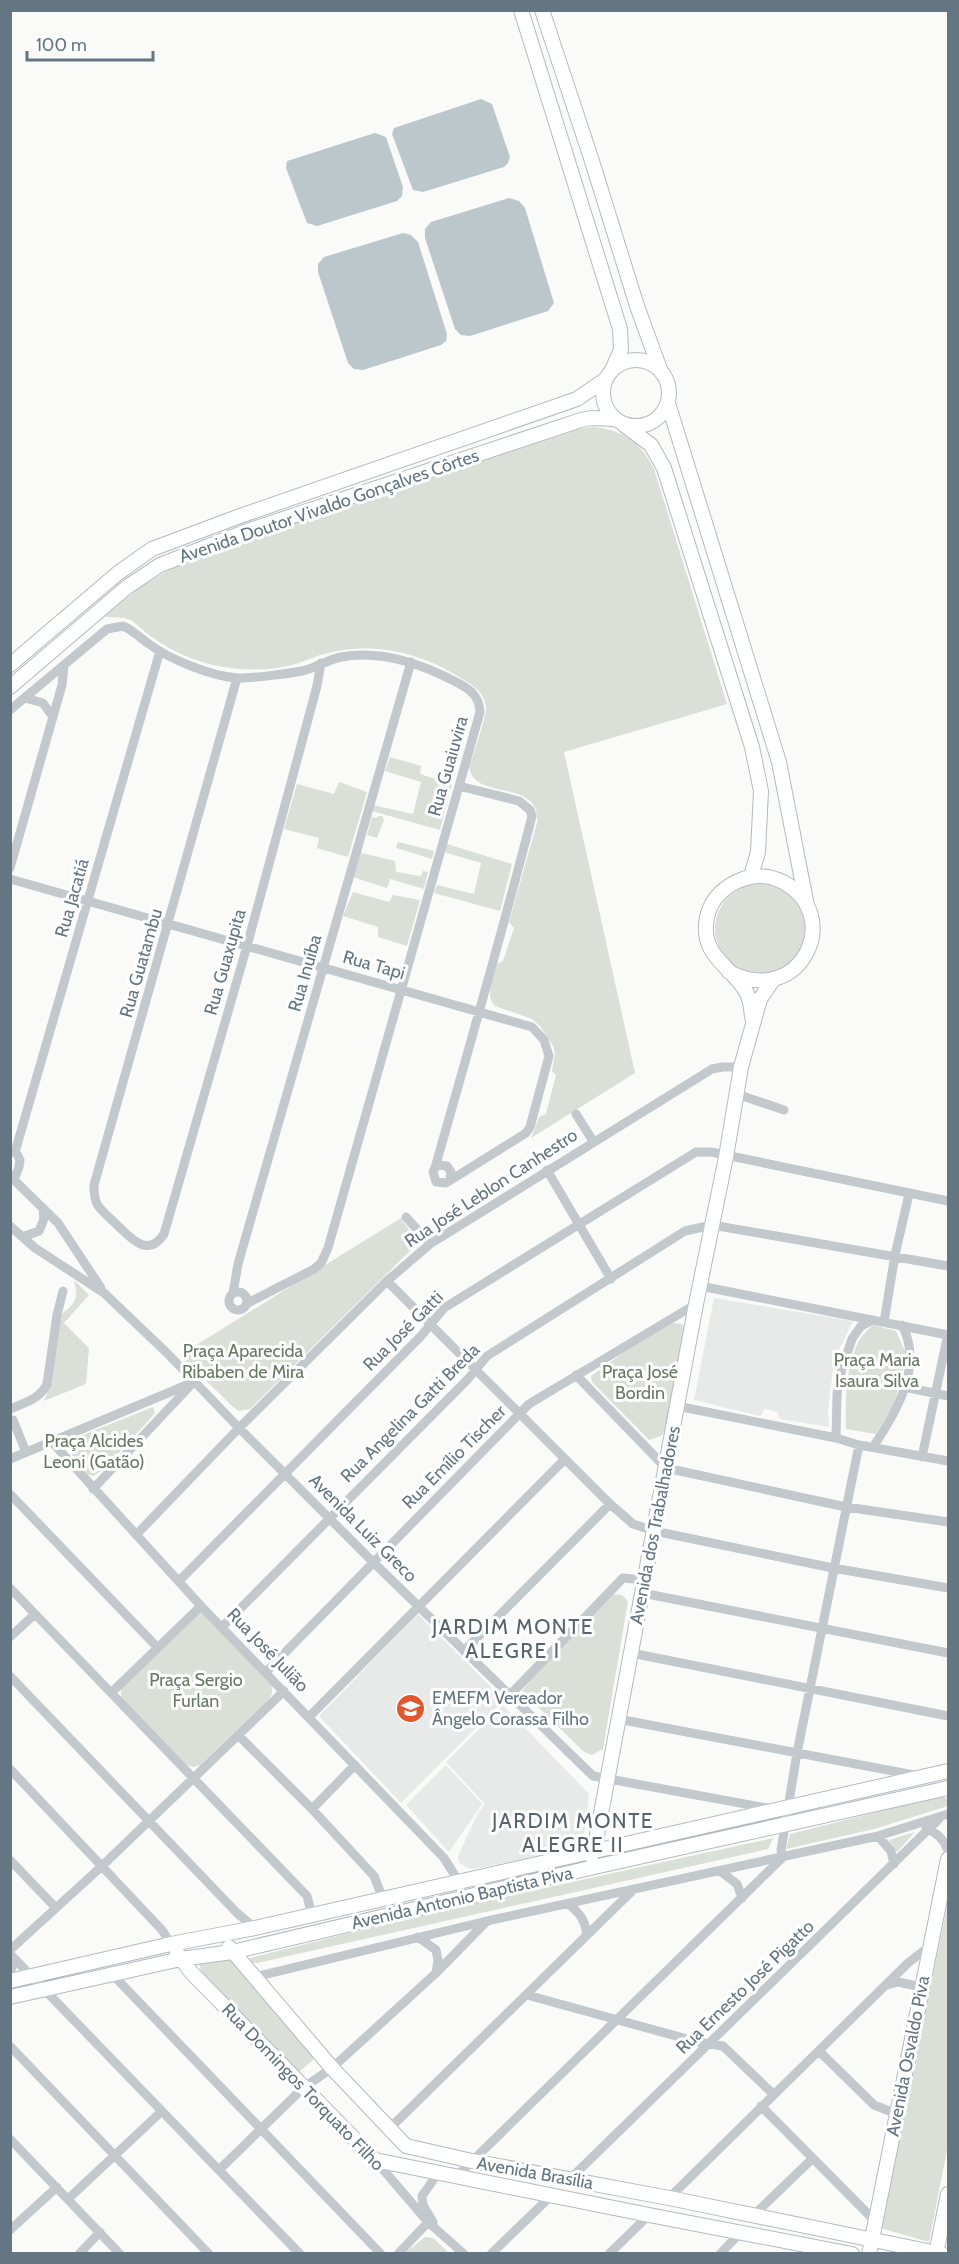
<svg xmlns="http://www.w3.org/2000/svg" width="959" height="2264" font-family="Cabin,sans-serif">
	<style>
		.built { fill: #e8e9e9 }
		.green { fill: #dadfd7 }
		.water { fill: #bbc7cb }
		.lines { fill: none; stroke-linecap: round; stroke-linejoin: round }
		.secondary-casing { stroke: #b3babf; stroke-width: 16 }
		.street { stroke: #c3c8cc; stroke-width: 9 }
		.secondary { stroke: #fff; stroke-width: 14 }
		.labels { text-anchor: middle; stroke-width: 6; stroke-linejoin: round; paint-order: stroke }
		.street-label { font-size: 18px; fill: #657683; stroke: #fff }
		.park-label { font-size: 18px; fill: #687a64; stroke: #fff }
		.poi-label { font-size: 18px; fill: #657683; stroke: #fff; text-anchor: start }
		.quarter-label { font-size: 21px; letter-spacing: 1.5px; fill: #57646e; stroke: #fff }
	</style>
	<rect width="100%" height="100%" fill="#fafaf8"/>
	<path class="built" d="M 714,1298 L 853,1321 L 834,1361 L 828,1411 L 829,1427 L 780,1419 L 777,1412 L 765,1409 L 760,1416 L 694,1400 Z
		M 418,1614 L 504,1700 L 401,1803 L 319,1716 Z
		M 503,1705 L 589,1794 L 586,1827 L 581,1841 L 577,1845 L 571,1848 L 515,1861 L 473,1869 L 467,1868 L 459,1863 L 458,1856 L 477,1815 L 485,1804 L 446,1762 Z
		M 446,1765 L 482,1804 L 449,1852 L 406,1805 Z"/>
	<path class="green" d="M 593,427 C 621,429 642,443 654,469 L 727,704 L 564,752 L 635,1073 L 531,1138 L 539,1117 L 546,1114 L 556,1075 L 552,1071 L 555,1053 L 553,1046 L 540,1026 L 532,1019 L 495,1006 C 484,996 494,977 497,964 L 503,961 L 514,928 L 509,922 L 537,823 C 541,777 474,802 469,767 C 473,754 487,717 486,706 C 484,691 471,684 459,677 C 420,652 370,641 324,654 C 316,656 308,660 299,663 C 277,670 254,671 231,668 C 203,665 175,654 152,637 C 144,632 138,624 130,620 C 121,616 113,619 104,616 L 138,589 L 169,570 L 276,529 L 577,429 Z
		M 390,757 L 421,766 L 420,774 L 452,784 L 440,830 L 372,811 L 373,805 L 413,814 L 421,782 L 385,771 Z
		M 339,782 L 367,792 L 348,857 L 317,848 L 319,838 L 284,829 L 297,784 L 334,794 Z
		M 379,816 L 382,816 L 384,820 L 377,838 L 367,835 L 372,817 L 376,818 Z
		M 398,842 L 434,851 L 432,859 L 396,848 Z
		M 447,844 L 512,864 L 500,911 L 434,893 L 437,885 L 474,894 L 481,863 L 444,852 Z
		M 361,853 L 395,861 L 396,872 L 421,876 L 423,871 L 428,872 L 424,889 L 390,879 L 387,888 L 353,877 Z
		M715 929a45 45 0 1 1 90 0a45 45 0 1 1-90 0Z
		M 353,892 L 389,902 L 393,895 L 420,900 L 407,946 L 378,937 L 378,927 L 343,916 Z
		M 401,1218 L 413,1236 L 411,1250 L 250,1409 L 239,1411 L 233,1407 L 180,1355 Z
		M 74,1280 L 89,1295 L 64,1323 L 89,1348 L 86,1384 L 44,1401 L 52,1381 L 57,1320 C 63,1311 75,1306 76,1296 C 77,1291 75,1286 74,1280 Z
		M 673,1323 L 682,1324 L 685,1330 L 666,1430 L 661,1436 L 649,1440 L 592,1382 L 591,1376 L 626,1351 Z
		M 873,1325 L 896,1331 L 907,1356 L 894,1404 L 876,1434 L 846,1429 C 845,1403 846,1362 860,1339 C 863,1334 869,1329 873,1325 Z
		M 153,1407 L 155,1413 L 150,1419 L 103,1470 L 93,1476 L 87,1474 L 65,1446 L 68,1441 Z
		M 613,1594 L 622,1595 L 628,1601 L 603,1749 L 592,1755 L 584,1752 L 522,1691 L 537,1672 Z
		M 201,1613 L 204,1614 L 272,1686 L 272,1694 L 268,1700 L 200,1765 L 193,1767 L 187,1765 L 121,1698 L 121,1686 L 195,1615 Z
		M 941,1796 L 948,1799 L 948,1806 L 874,1829 L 786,1849 L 790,1834 Z
		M 915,1832 L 897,1852 L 889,1840 Z
		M 773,1838 L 768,1849 L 257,1963 L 252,1963 L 250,1958 L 417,1916 Z
		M 948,1903 L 948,2145 L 929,2242 L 880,2228 Z
		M 228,1957 L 313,2056 L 313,2060 L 299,2072 L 202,1975 L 199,1963 Z
		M 425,2237 L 433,2238 L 449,2253 L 405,2253 Z"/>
	<path class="water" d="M 481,99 L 492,104 L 510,157 L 508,163 L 504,167 L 423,192 L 413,190 L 392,134 L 394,128 Z
		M 375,133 L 386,137 L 403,187 L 402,196 L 397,201 L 317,226 L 307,223 L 286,168 L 287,161 Z
		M 509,198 L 519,201 L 525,208 L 554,303 L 548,311 L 470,336 L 461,335 L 455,329 L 425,238 L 425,229 L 431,222 Z
		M 403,233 L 411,235 L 418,242 L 447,334 L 446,341 L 441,345 L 363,370 L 354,369 L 348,363 L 318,272 L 318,264 L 324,257 Z"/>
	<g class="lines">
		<defs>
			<path id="secondary" d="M 521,10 L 620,329 L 621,350 L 612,370
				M 542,10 L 591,158 L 637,306 L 661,372
				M603 393a33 33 0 1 1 66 0a33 33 0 1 1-66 0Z
				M 668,403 L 779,762 L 807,906
				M 624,425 L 651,445 L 664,468 L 752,747 L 761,791 L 758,852 L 751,876
				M 10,665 L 118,573 L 152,549 L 240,516 L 577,399 L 606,379
				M 10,687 L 127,587 L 160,565 L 247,531 L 581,420 L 592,418 L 615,419
				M 729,972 C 801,1009 845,915 783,882 C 771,876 756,874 743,879 C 726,885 711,898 707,917 C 700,954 726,963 743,987 C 750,996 751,1006 752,1017
				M 591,1856 L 594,1851 L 696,1304 L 726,1157 L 741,1067 L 760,999 L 773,980
				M 229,1947 L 332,2068 L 406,2146 L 472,2161 L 669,2198 L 942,2254
				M 177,1953 L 191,1972 L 375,2160 L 649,2215 L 852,2254
				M 10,1981 L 171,1944 L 255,1928 L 948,1771
				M 10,1997 L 181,1959 L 232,1952 L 603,1865 L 948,1788
				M 869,2254 L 948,1859
				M 936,2254 L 948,2194"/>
		</defs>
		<use href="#secondary" class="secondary-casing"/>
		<path class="street" d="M 237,678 L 94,1185 C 94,1192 94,1198 97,1204 C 101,1211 109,1217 114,1222 C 129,1236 147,1260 164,1234 L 247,946 L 317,686 L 321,663
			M 25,698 L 43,703 L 53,717
			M 10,710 L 107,629 L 123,626 C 133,630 140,638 149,644 C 169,659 213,677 238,678 C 254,678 286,674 302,671 C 315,668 327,660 341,657 C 379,650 419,663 452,680 C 466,687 479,693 480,712 L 328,1248 L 321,1263 L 314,1269 L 246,1304
			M 10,868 L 62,685 L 64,665
			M 10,879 L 532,1027 L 544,1040 L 549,1056 L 530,1127 L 526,1133 L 446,1183 L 436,1182 L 433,1172 L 435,1168 C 468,1051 502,934 532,816 L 530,810 L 519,801 L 459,786
			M 737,1094 L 784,1110
			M 576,1114 L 593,1141
			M 11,1151 L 17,1154 L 20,1160 L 19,1167 L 14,1180
			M 15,1152 L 160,651
			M 435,1168 L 439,1165 L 447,1166 L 451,1172 L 450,1180
			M 547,1170 L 611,1279
			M 10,1176 L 58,1223 L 101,1288
			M 406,1217 L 430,1244
			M 10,1226 L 35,1248 L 104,1293 L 168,1354 L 239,1428 L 373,1562 L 593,1776 L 772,1809
			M 22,1237 L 39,1231 L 44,1219 L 43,1208
			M 387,1281 L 610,1504 L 633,1524 L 654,1531 L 833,1568 L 948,1588
			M 700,1286 L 948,1335
			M229 1301a9 9 0 1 1 18 0a9 9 0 1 1-18 0Z
			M 233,1293 L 238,1264 L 411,662
			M 884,1322 L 895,1255 L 909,1194
			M 576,1375 L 666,1468 L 846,1507 L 948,1522
			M 904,1387 L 948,1396
			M 677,1406 L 836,1438 L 859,1445 L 948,1461
			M 10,1409 C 24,1403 40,1399 47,1384 L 57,1315 L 63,1291
			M 13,1420 L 26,1452
			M 836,1438 L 837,1394 L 842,1368 L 852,1339 L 861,1326 L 873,1320
			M 52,1442 L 201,1606 L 444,1858 L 459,1882
			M 873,1447 C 896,1413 924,1366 902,1325
			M 922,1457 L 948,1334
			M 10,1459 L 194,1382
			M 93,1489 L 190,1386
			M 10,1494 L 157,1647
			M 136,1535 L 239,1428 L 387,1281 L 430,1244 L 712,1069 L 722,1067 L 741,1067
			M 179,1581 L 422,1335 L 444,1308 L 696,1152 L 711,1152 L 948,1201
			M 10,1588 L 307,1896 L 312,1915
			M 642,1593 L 948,1653
			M 222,1627 L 468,1379 L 487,1356 L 685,1231 L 712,1225 L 948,1266
			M 10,1637 L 35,1614
			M 464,1651 L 610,1504
			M 631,1653 L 948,1716
			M 266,1672 L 529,1404 L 696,1304
			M 10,1676 L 237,1913 L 255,1928
			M 112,1692 L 201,1606
			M 510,1695 L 623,1578 L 645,1580
			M 309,1717 L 565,1459
			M 618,1719 L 919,1776
			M 238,1735 L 312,1809 L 374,1876 L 383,1899
			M 10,1769 L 162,1930 L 171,1944
			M 312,1809 L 355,1765
			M 926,1829 C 936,1832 944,1840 948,1850
			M 878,1836 L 891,1851 L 894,1864
			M 10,1860 L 56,1908
			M 720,1871 L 737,1884 L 742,1898
			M 568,1904 C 580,1913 585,1920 587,1935
			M 418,1937 L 436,1950 L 438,1961 L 436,1973
			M 10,1950 L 102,1866 L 284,1691
			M 10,1954 L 300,2254
			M 108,1959 L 113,1975 L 381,2254
			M 10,1973 L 15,1959
			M 255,1977 L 487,1921 L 878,1836 L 948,1814
			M 887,1985 L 898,1982 L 922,1987
			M 527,1995 L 698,2042 L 723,2046 L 773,2094
			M 10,2046 L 209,2254
			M 819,2051 L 874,2105 L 897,2114
			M 761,2106 L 875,2221
			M 389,2129 L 631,1892
			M 10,2139 L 120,2254
			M 375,2160 L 428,2222 L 464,2254
			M 220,2169 L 303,2088 L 332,2068 L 436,1973 L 486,1922
			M 458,2175 L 783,1857 L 781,1850 L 797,1753 L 859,1445
			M 570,2179 L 939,1819
			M 669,2198 L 908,1963 L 930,1946
			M 68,2199 L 162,2111
			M 753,2216 L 812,2159
			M 433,2222 L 423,2205 L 422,2196 L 439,2172
			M 10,2230 L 57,2187
			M 79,2254 L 100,2232
			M 398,2254 L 431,2219
			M 491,2254 L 552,2195
			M 609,2254 L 649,2215
			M 720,2254 L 741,2232"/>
		<use href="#secondary" class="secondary"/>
	</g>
	<defs>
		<symbol id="school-disc" viewBox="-11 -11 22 22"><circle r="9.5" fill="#e4572e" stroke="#fff"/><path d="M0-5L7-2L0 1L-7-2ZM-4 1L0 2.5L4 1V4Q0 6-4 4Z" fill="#fff"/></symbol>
	</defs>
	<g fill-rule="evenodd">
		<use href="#school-disc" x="394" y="1692" width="33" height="33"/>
	</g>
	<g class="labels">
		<g class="street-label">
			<text transform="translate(329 506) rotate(-19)" y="6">Avenida Doutor Vivaldo Gonçalves Côrtes</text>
			<text transform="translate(448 766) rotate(-74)" y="6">Rua Guaiuvira</text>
			<text transform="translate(72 898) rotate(-74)" y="6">Rua Jacatiá</text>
			<text transform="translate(225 962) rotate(-74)" y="6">Rua Guaxupita</text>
			<text transform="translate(141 963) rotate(-74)" y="6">Rua Guatambu</text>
			<text transform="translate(374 965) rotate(16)" y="6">Rua Tapi</text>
			<text transform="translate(305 973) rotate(-74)" y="6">Rua Inuíba</text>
			<text transform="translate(491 1188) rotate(-33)" y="6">Rua José Leblon Canhestro</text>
			<text transform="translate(403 1331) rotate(-45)" y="6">Rua José Gatti</text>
			<text transform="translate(410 1413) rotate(-45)" y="6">Rua Angelina Gatti Breda</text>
			<text transform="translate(454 1457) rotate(-45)" y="6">Rua Emílio Tischer</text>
			<text transform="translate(655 1525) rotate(-79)" y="6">Avenida dos Trabalhadores</text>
			<text transform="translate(363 1528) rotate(45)" y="6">Avenida Luiz Greco</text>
			<text transform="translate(268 1650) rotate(46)" y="6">Rua José Julião</text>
			<text transform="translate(462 1898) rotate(-13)" y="6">Avenida Antonio Baptista Piva</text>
			<text transform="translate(745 1987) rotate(-44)" y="6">Rua Ernesto José Pigatto</text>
			<text transform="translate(908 2056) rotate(-79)" y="6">Avenida Osvaldo Piva</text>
			<text transform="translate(303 2087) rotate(46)" y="6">Rua Domingos Torquato Filho</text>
			<text transform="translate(535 2173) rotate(10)" y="6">Avenida Brasília</text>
		</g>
		<g class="park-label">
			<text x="243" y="1357">Praça Aparecida<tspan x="243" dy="21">Ribaben de Mira</tspan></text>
			<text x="877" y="1366">Praça Maria<tspan x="877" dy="21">Isaura Silva</tspan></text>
			<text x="640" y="1378">Praça José<tspan x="640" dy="21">Bordin</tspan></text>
			<text x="94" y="1447">Praça Alcides<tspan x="94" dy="21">Leoni (Gatão)</tspan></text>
			<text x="196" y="1686">Praça Sergio<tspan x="196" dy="21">Furlan</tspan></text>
		</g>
		<g class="poi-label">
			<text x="432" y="1704">EMEFM Vereador<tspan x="432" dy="21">Ângelo Corassa Filho</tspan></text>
		</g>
		<g class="quarter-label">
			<text x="513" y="1634">JARDIM MONTE<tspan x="513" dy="24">ALEGRE I</tspan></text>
			<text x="573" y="1828">JARDIM MONTE<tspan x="573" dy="24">ALEGRE II</tspan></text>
		</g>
	</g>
	<rect width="959" height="2264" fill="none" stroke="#657683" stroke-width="24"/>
	<path d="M27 51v9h126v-9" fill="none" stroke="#657683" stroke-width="3"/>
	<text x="36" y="51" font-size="18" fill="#657683" stroke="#ffffff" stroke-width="4.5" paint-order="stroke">100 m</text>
</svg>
